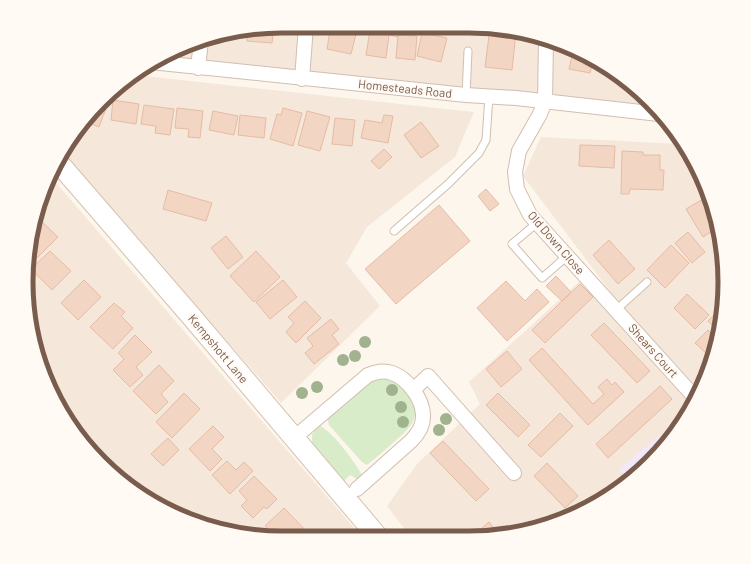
<svg xmlns="http://www.w3.org/2000/svg" width="751" height="564" font-family="Barlow,sans-serif">
	<style>
		.residential { fill: #f5e8da }
		.education { fill: #f3e8fa }
		.green { fill: #d8ecc9 }
		.building { fill: #f3d5c3; stroke: #e6bba3 }
		.lines { fill: none; stroke-linecap: round; stroke-linejoin: round }
		.lane-casing { stroke: #d1beb0; stroke-width: 9 }
		.street-casing { stroke: #d1beb0; stroke-width: 16 }
		.secondary-casing { stroke: #d6c0b0; stroke-width: 22 }
		.lane { stroke: #fff; stroke-width: 7 }
		.street { stroke: #fff; stroke-width: 14 }
		.secondary { stroke: #fff; stroke-width: 20 }
		.tree { fill: #a0b28e }
		.labels { text-anchor: middle; stroke-width: 4; stroke-linejoin: round; paint-order: stroke }
		.street-label { font-size: 12px; fill: #7a5c4d; stroke: #fffaf3 }
		.rim { fill: none; stroke: #7a5c4d; stroke-width: 5 }
	</style>
	<rect width="100%" height="100%" fill="#fdf6ec"/>
	<path class="residential" d="M 282,26 L 486,27 L 535,35 L 611,69 L 648,104 L 413,85 L 166,56 L 216,35 Z
		M 136,75 L 474,112 L 455,157 L 367,227 L 346,263 L 380,306 L 281,403 L 63,153 L 90,113 Z
		M 541,137 L 681,144 L 716,216 L 723,316 L 691,410 L 625,485 L 567,518 L 503,536 L 410,536 L 387,506 L 417,464 L 480,404 L 469,382 L 581,280 L 605,306 L 615,298 L 523,176 Z
		M 50,176 L 95,228 L 362,537 L 265,537 L 200,524 L 154,504 L 79,438 L 45,380 L 27,299 L 31,232 Z"/>
	<path class="education" d="M 691,410 L 629,480 L 619,469 Z"/>
	<path class="green" d="M 375,379 C 388,378 396,381 405,391 C 424,413 414,425 395,441 C 386,449 377,457 367,465 L 362,462 L 329,425 L 327,418 L 367,384 Z
		M 319,425 C 334,433 355,462 363,477 L 357,479 L 350,475 L 343,482 L 312,444 L 312,435 Z"/>
	<path class="building" d="M 387,26 L 399,26 L 398,37 L 389,35 L 386,58 L 366,55 L 370,30 L 386,32 Z
		M 453,26 L 480,27 L 479,33 L 452,29 Z
		M 274,27 L 272,43 L 247,41 L 248,30 Z
		M 344,27 L 357,30 L 351,54 L 327,49 L 330,30 L 343,33 Z
		M 490,28 L 516,32 L 512,70 L 485,67 Z
		M 422,33 L 447,38 L 441,62 L 417,56 Z
		M 398,35 L 417,36 L 415,60 L 396,58 Z
		M 573,52 L 593,61 L 590,73 L 569,69 Z
		M 113,100 L 139,104 L 136,124 L 111,120 Z
		M 102,103 L 107,106 L 99,127 L 84,121 L 90,113 Z
		M 144,105 L 174,109 L 170,135 L 155,133 L 156,126 L 141,124 Z
		M 177,108 L 203,111 L 200,138 L 188,137 L 189,129 L 175,128 Z
		M 283,108 L 302,113 L 293,146 L 270,139 L 277,114 L 281,115 Z
		M 213,111 L 238,116 L 234,135 L 209,130 Z
		M 307,111 L 330,117 L 320,151 L 298,145 Z
		M 240,115 L 266,118 L 264,138 L 238,135 Z
		M 384,115 L 393,116 L 388,143 L 361,138 L 365,120 L 382,123 Z
		M 335,118 L 355,120 L 352,146 L 332,144 Z
		M 421,122 L 439,146 L 421,158 L 404,135 Z
		M 580,145 L 615,146 L 614,168 L 579,166 Z
		M 384,149 L 392,157 L 379,169 L 371,161 Z
		M 622,151 L 643,152 L 643,155 L 660,155 L 660,170 L 664,170 L 663,190 L 630,189 L 629,194 L 621,194 Z
		M 486,189 L 499,204 L 490,211 L 478,196 Z
		M 168,190 L 212,203 L 206,221 L 163,209 Z
		M 703,199 L 707,205 L 710,203 L 716,216 L 717,228 L 703,237 L 686,209 Z
		M 439,205 L 470,241 L 396,304 L 365,269 Z
		M 38,218 L 58,237 L 37,258 L 30,251 L 31,232 L 35,222 Z
		M 688,232 L 705,252 L 692,263 L 675,243 Z
		M 226,236 L 243,257 L 228,269 L 211,248 Z
		M 609,240 L 635,269 L 618,284 L 593,255 Z
		M 671,245 L 689,263 L 665,288 L 647,270 Z
		M 50,251 L 71,271 L 52,290 L 31,269 Z
		M 256,251 L 280,277 L 254,302 L 230,276 Z
		M 556,276 L 571,292 L 562,301 L 546,286 Z
		M 84,280 L 101,297 L 78,320 L 61,303 Z
		M 283,280 L 297,297 L 270,319 L 256,302 Z
		M 506,281 L 525,301 L 537,289 L 549,302 L 507,341 L 477,308 Z
		M 580,284 L 593,297 L 545,343 L 532,330 Z
		M 687,294 L 709,315 L 695,329 L 674,308 Z
		M 305,301 L 321,318 L 296,343 L 286,332 L 294,323 L 288,317 Z
		M 114,303 L 125,312 L 121,316 L 133,328 L 113,349 L 90,327 Z
		M 721,308 L 722,310 L 723,316 L 721,322 L 715,328 L 708,321 Z
		M 331,319 L 339,329 L 332,335 L 339,344 L 314,364 L 305,353 L 313,346 L 307,338 Z
		M 604,323 L 650,371 L 637,383 L 591,335 Z
		M 708,330 L 715,337 L 709,356 L 695,343 Z
		M 135,335 L 152,352 L 136,367 L 143,375 L 130,387 L 113,370 L 124,359 L 118,353 Z
		M 542,348 L 593,404 L 604,394 L 598,387 L 607,379 L 612,385 L 615,382 L 624,392 L 588,425 L 529,360 Z
		M 507,351 L 522,369 L 501,387 L 486,369 Z
		M 159,365 L 174,381 L 161,394 L 168,402 L 156,414 L 133,391 Z
		M 660,386 L 672,399 L 608,458 L 596,444 Z
		M 184,393 L 200,409 L 172,438 L 156,422 Z
		M 498,393 L 530,425 L 518,437 L 486,405 Z
		M 560,413 L 573,426 L 541,457 L 528,445 Z
		M 213,426 L 224,437 L 212,449 L 222,459 L 210,471 L 189,449 Z
		M 168,438 L 179,450 L 163,466 L 151,454 Z
		M 443,441 L 489,489 L 476,501 L 430,453 Z
		M 227,461 L 236,470 L 244,462 L 253,471 L 230,494 L 212,475 Z
		M 547,463 L 578,496 L 565,508 L 534,476 Z
		M 254,476 L 277,499 L 267,509 L 264,507 L 253,518 L 241,506 L 247,500 L 239,491 Z
		M 284,508 L 311,536 L 310,537 L 277,537 L 265,526 Z
		M 489,522 L 497,532 L 493,536 L 473,536 Z"/>
	<g class="lines">
		<defs>
			<path id="lane" d="M 466,95 L 468,51
				M 537,223 L 512,244 L 542,278 L 566,257
				M 394,231 L 448,184 L 479,153 L 486,140 L 489,96
				M 616,310 L 647,282"/>
			<path id="street" d="M 546,40 L 545,101 L 540,114 L 519,151 L 515,172 L 517,189 L 530,215 L 690,392
				M 151,62 L 466,95 L 516,98 L 659,114
				M 198,68 L 201,41
				M 302,79 L 306,26
				M 413,390 L 428,376 L 514,473
				M 294,438 L 368,375 C 376,372 383,370 392,373 C 407,378 422,398 423,414 C 424,425 418,434 411,441 L 357,489"/>
			<path id="secondary" d="M 57,161 L 191,316 L 378,537"/>
		</defs>
		<use href="#lane" class="lane-casing"/>
		<use href="#street" class="street-casing"/>
		<use href="#secondary" class="secondary-casing"/>
		<use href="#lane" class="lane"/>
		<use href="#street" class="street"/>
		<use href="#secondary" class="secondary"/>
	</g>
	<g class="tree">
		<circle cx="365" cy="342" r="6"/>
		<circle cx="355" cy="356" r="6"/>
		<circle cx="343" cy="360" r="6"/>
		<circle cx="317" cy="387" r="6"/>
		<circle cx="392" cy="390" r="6"/>
		<circle cx="302" cy="393" r="6"/>
		<circle cx="401" cy="407" r="6"/>
		<circle cx="446" cy="419" r="6"/>
		<circle cx="403" cy="422" r="6"/>
		<circle cx="439" cy="430" r="6"/>
	</g>
	<g class="labels">
		<g class="street-label">
			<text transform="translate(405 89) rotate(6)" y="4">Homesteads Road</text>
			<text transform="translate(556 243) rotate(49)" y="4">Old Down Close</text>
			<text transform="translate(218 349) rotate(50)" y="4">Kempshott Lane</text>
			<text transform="translate(653 351) rotate(48)" y="4">Shears Court</text>
		</g>
	</g>
	<path d="M0 0H751V564H0ZM282 33H469A249 249 0 0 1 718 282V282A249 249 0 0 1 469 531H282A249 249 0 0 1 33 282V282A249 249 0 0 1 282 33Z" fill="#fffaf3" fill-rule="evenodd"/>
	<path class="rim" d="M282 33H469A249 249 0 0 1 718 282V282A249 249 0 0 1 469 531H282A249 249 0 0 1 33 282V282A249 249 0 0 1 282 33Z"/>
</svg>
